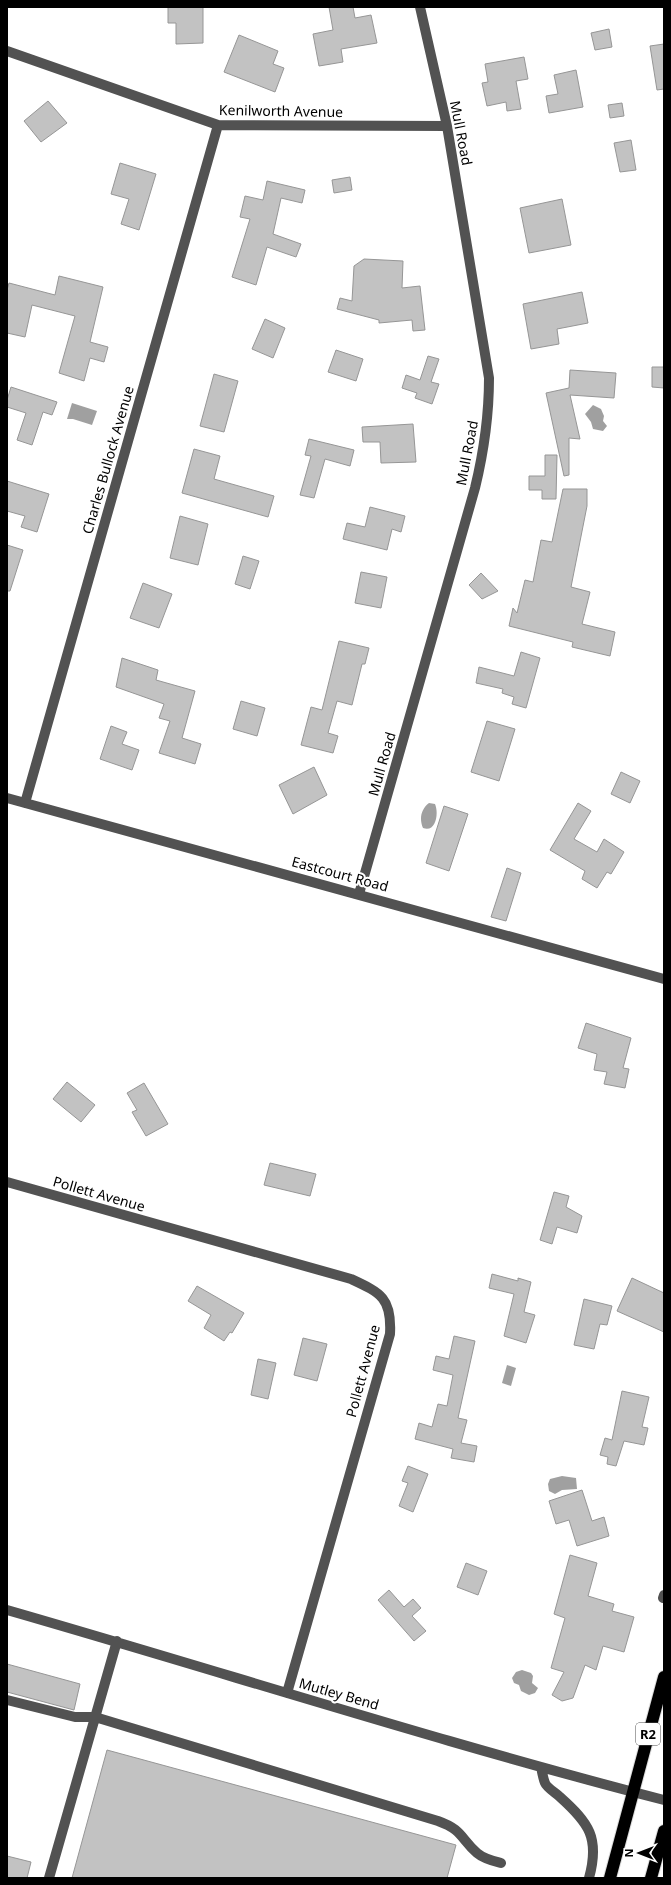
<svg xmlns="http://www.w3.org/2000/svg" width="671" height="1885" font-family="'Noto Sans',sans-serif">
	<style>
		.water { fill: #a0a0a0 }
		.building { fill: #c2c2c2; stroke: #969696 }
		.lines { fill: none; stroke-linecap: round; stroke-linejoin: round }
		.highway-casing { stroke: #dbdbdb; stroke-width: 14 }
		.minor { stroke: #525252; stroke-width: 10 }
		.highway { stroke: #000; stroke-width: 12 }
		.labels { text-anchor: middle; stroke-width: 4; stroke-linejoin: round; paint-order: stroke }
		.shield { fill: #fff; stroke: #4c4c4c; stroke-width: 1 }
		.shield-label { font-size: 13px; font-weight: bold; fill: #000 }
		.street-label { font-size: 14px; fill: #000; stroke: #fff }
	</style>
	<rect width="100%" height="100%" fill="#fff"/>
	<path class="water" d="M 72,403 L 97,411 L 92,425 L 73,419 L 67,419 Z
		M 593,405 L 601,409 L 604,416 L 603,421 L 607,426 L 603,431 L 593,429 L 591,422 L 585,414 Z
		M 429,803 L 435,804 C 439,813 436,833 423,828 C 419,819 421,809 429,803 Z
		M 507,1365 L 516,1368 L 511,1386 L 502,1383 Z
		M 562,1476 L 576,1478 L 577,1489 L 562,1490 L 555,1494 L 549,1491 L 548,1484 L 550,1479 Z
		M 522,1670 L 531,1673 L 533,1676 L 532,1683 L 538,1688 L 535,1693 L 529,1695 L 521,1691 L 519,1685 L 514,1683 L 512,1678 L 516,1672 Z"/>
	<path class="building" d="M 168,7 L 203,7 L 203,43 L 176,44 L 176,23 L 168,23 Z
		M 329,7 L 353,7 L 355,18 L 371,15 L 377,43 L 341,49 L 343,62 L 319,66 L 313,34 L 333,30 Z
		M 609,29 L 612,47 L 595,50 L 591,33 Z
		M 239,35 L 278,51 L 273,64 L 284,68 L 275,92 L 224,72 Z
		M 664,44 L 664,89 L 657,90 L 650,46 Z
		M 524,57 L 528,79 L 516,81 L 521,109 L 507,111 L 506,102 L 487,106 L 482,83 L 488,82 L 485,64 Z
		M 576,70 L 583,107 L 549,113 L 546,96 L 558,94 L 554,75 Z
		M 48,101 L 67,123 L 41,142 L 24,121 Z
		M 622,103 L 624,116 L 610,118 L 608,105 Z
		M 631,140 L 636,170 L 620,172 L 614,143 Z
		M 120,163 L 156,174 L 139,230 L 121,224 L 129,199 L 111,194 Z
		M 350,177 L 352,190 L 334,193 L 332,180 Z
		M 267,181 L 305,190 L 302,203 L 281,198 L 273,234 L 301,244 L 296,257 L 267,247 L 256,285 L 232,277 L 250,219 L 240,217 L 245,196 L 263,200 Z
		M 562,199 L 571,245 L 529,253 L 520,208 Z
		M 364,259 L 403,261 L 402,288 L 420,286 L 425,330 L 413,331 L 412,320 L 379,323 L 379,320 L 337,309 L 340,298 L 352,301 L 354,266 Z
		M 59,276 L 103,287 L 90,342 L 108,347 L 104,362 L 90,358 L 84,381 L 59,373 L 75,316 L 32,305 L 25,337 L 7,333 L 7,290 L 9,283 L 55,295 Z
		M 582,292 L 588,323 L 557,329 L 559,344 L 531,349 L 523,304 Z
		M 265,319 L 285,328 L 273,358 L 252,349 Z
		M 336,350 L 363,359 L 356,381 L 328,372 Z
		M 428,356 L 439,359 L 431,382 L 439,384 L 432,404 L 415,398 L 417,393 L 402,388 L 406,375 L 420,380 Z
		M 652,367 L 664,367 L 664,388 L 652,387 Z
		M 570,370 L 616,373 L 614,398 L 570,395 L 580,439 L 569,438 L 569,475 L 564,476 L 546,393 L 569,388 Z
		M 214,374 L 238,381 L 224,432 L 200,426 Z
		M 11,387 L 57,402 L 52,415 L 43,412 L 32,445 L 17,440 L 26,413 L 7,407 L 7,400 Z
		M 413,424 L 416,462 L 381,463 L 380,442 L 363,442 L 362,427 Z
		M 309,439 L 354,450 L 350,466 L 325,459 L 314,498 L 300,495 L 311,456 L 305,455 Z
		M 194,449 L 220,456 L 214,479 L 274,496 L 268,517 L 182,493 Z
		M 545,455 L 557,455 L 556,499 L 542,499 L 542,490 L 529,490 L 529,476 L 545,476 Z
		M 7,481 L 49,494 L 37,532 L 21,527 L 25,516 L 7,511 Z
		M 563,489 L 587,489 L 587,506 L 571,587 L 590,592 L 582,624 L 615,632 L 610,656 L 572,647 L 573,642 L 509,626 L 513,608 L 517,613 L 525,580 L 533,582 L 541,540 L 552,542 Z
		M 370,507 L 405,516 L 401,532 L 392,529 L 387,550 L 343,539 L 347,523 L 365,527 Z
		M 180,516 L 208,524 L 198,565 L 170,558 Z
		M 7,545 L 23,550 L 10,591 L 7,591 Z
		M 243,556 L 259,561 L 250,589 L 235,584 Z
		M 361,572 L 387,577 L 381,608 L 355,603 Z
		M 481,573 L 498,591 L 482,599 L 469,585 Z
		M 143,583 L 172,594 L 159,628 L 130,618 Z
		M 339,641 L 369,648 L 365,664 L 362,664 L 352,705 L 337,701 L 328,733 L 338,736 L 333,753 L 301,745 L 311,707 L 322,710 Z
		M 521,652 L 540,658 L 526,708 L 512,704 L 514,697 L 502,693 L 503,689 L 476,683 L 479,667 L 514,676 Z
		M 122,658 L 158,670 L 156,680 L 195,691 L 182,738 L 201,744 L 195,764 L 159,753 L 170,721 L 159,718 L 164,704 L 116,687 Z
		M 241,701 L 265,708 L 257,736 L 233,729 Z
		M 487,721 L 515,729 L 499,781 L 471,772 Z
		M 111,726 L 127,732 L 122,744 L 139,750 L 132,770 L 100,759 Z
		M 314,767 L 327,795 L 293,814 L 279,785 Z
		M 621,772 L 640,781 L 630,803 L 611,794 Z
		M 578,803 L 591,811 L 574,839 L 597,852 L 604,839 L 624,852 L 611,874 L 607,872 L 597,888 L 582,879 L 585,871 L 550,850 Z
		M 444,806 L 468,814 L 449,871 L 426,863 Z
		M 507,868 L 521,873 L 506,921 L 491,917 Z
		M 586,1023 L 631,1038 L 623,1068 L 629,1069 L 625,1088 L 604,1084 L 607,1072 L 594,1070 L 597,1054 L 578,1048 Z
		M 67,1082 L 95,1105 L 81,1122 L 53,1099 Z
		M 144,1083 L 168,1124 L 146,1136 L 132,1112 L 137,1110 L 127,1093 Z
		M 270,1163 L 316,1174 L 310,1196 L 264,1185 Z
		M 554,1192 L 569,1196 L 566,1207 L 582,1216 L 577,1233 L 557,1227 L 552,1244 L 540,1240 Z
		M 492,1274 L 518,1281 L 518,1278 L 531,1282 L 524,1312 L 535,1315 L 526,1343 L 504,1336 L 514,1294 L 489,1288 Z
		M 632,1278 L 664,1293 L 664,1332 L 617,1311 Z
		M 197,1286 L 244,1313 L 232,1333 L 230,1332 L 224,1341 L 204,1328 L 211,1315 L 188,1301 Z
		M 584,1299 L 612,1306 L 607,1325 L 600,1324 L 594,1349 L 574,1345 Z
		M 454,1336 L 475,1341 L 458,1418 L 467,1420 L 461,1443 L 477,1446 L 474,1462 L 451,1458 L 453,1449 L 415,1439 L 419,1423 L 432,1427 L 438,1404 L 447,1406 L 453,1375 L 433,1370 L 436,1356 L 449,1359 Z
		M 303,1338 L 327,1344 L 317,1381 L 294,1375 Z
		M 258,1359 L 276,1363 L 268,1399 L 251,1395 Z
		M 622,1391 L 649,1397 L 642,1427 L 648,1428 L 644,1445 L 624,1441 L 616,1466 L 607,1464 L 608,1457 L 600,1455 L 605,1438 L 612,1440 Z
		M 408,1466 L 428,1474 L 413,1512 L 399,1506 L 408,1483 L 402,1481 Z
		M 582,1490 L 592,1521 L 604,1517 L 609,1536 L 577,1546 L 569,1520 L 556,1524 L 549,1501 Z
		M 570,1555 L 597,1563 L 588,1596 L 614,1604 L 612,1611 L 634,1617 L 624,1652 L 603,1646 L 596,1670 L 585,1665 L 573,1698 L 562,1701 L 552,1695 L 564,1672 L 551,1668 L 565,1618 L 554,1614 Z
		M 466,1563 L 487,1571 L 478,1595 L 457,1587 Z
		M 389,1590 L 404,1607 L 413,1599 L 421,1608 L 412,1616 L 426,1631 L 414,1641 L 378,1600 Z
		M 7,1664 L 80,1684 L 74,1710 L 7,1692 Z
		M 107,1750 L 456,1845 L 447,1878 L 72,1878 Z
		M 7,1856 L 31,1862 L 27,1878 L 7,1878 Z"/>
	<g class="lines">
		<defs>
			<path id="highway" d="M 610,1878 L 664,1677
				M 651,1878 L 664,1831"/>
		</defs>
		<use href="#highway" class="highway-casing"/>
		<path class="minor" d="M 7,51 L 218,125 L 447,126
			M 7,798 L 664,979
			M 25,803 L 218,125
			M 359,894 L 475,488 C 484,451 489,416 489,378 L 447,126 L 420,7
			M 7,1182 L 351,1279 C 381,1293 392,1298 390,1334 L 287,1693
			M 663,1598 L 664,1595
			M 7,1610 C 226,1673 443,1743 664,1800
			M 7,1700 L 75,1717 L 95,1717 L 438,1821 C 463,1830 460,1838 477,1853 C 484,1859 493,1861 501,1863
			M 541,1767 C 542,1772 543,1778 545,1783 C 547,1788 556,1793 560,1797 C 589,1823 600,1838 589,1878
			M 49,1878 L 117,1641"/>
		<use href="#highway" class="highway"/>
	</g>
	<g class="labels">
		<rect class="shield" x="636" y="1723" width="24" height="22" rx="3"/>
		<g class="shield-label">
			<text x="648" y="1739">R2</text>
		</g>
		<g class="street-label">
			<text transform="translate(281 111) rotate(1)" y="5">Kenilworth Avenue</text>
			<text transform="translate(461 133) rotate(79)" y="5">Mull Road</text>
			<text transform="translate(467 453) rotate(-79)" y="5">Mull Road</text>
			<text transform="translate(108 460) rotate(-74)" y="5">Charles Bullock Avenue</text>
			<text transform="translate(382 764) rotate(-74)" y="5">Mull Road</text>
			<text transform="translate(340 874) rotate(15)" y="5">Eastcourt Road</text>
			<text transform="translate(99 1194) rotate(16)" y="5">Pollett Avenue</text>
			<text transform="translate(363 1371) rotate(-75)" y="5">Pollett Avenue</text>
			<text transform="translate(339 1694) rotate(16)" y="5">Mutley Bend</text>
		</g>
	</g>
	<rect width="671" height="1885" fill="none" stroke="#000000" stroke-width="16"/>
	<g transform="translate(639 1853) rotate(270)" stroke="#ffffff" stroke-width="3" paint-order="stroke">
	<path d="M0-3L7 15L0 10L-7 15Z" fill="#000000"/>
	<text y="-6" font-size="11" font-weight="bold" text-anchor="middle" fill="#000000">N</text>
	</g>
</svg>
